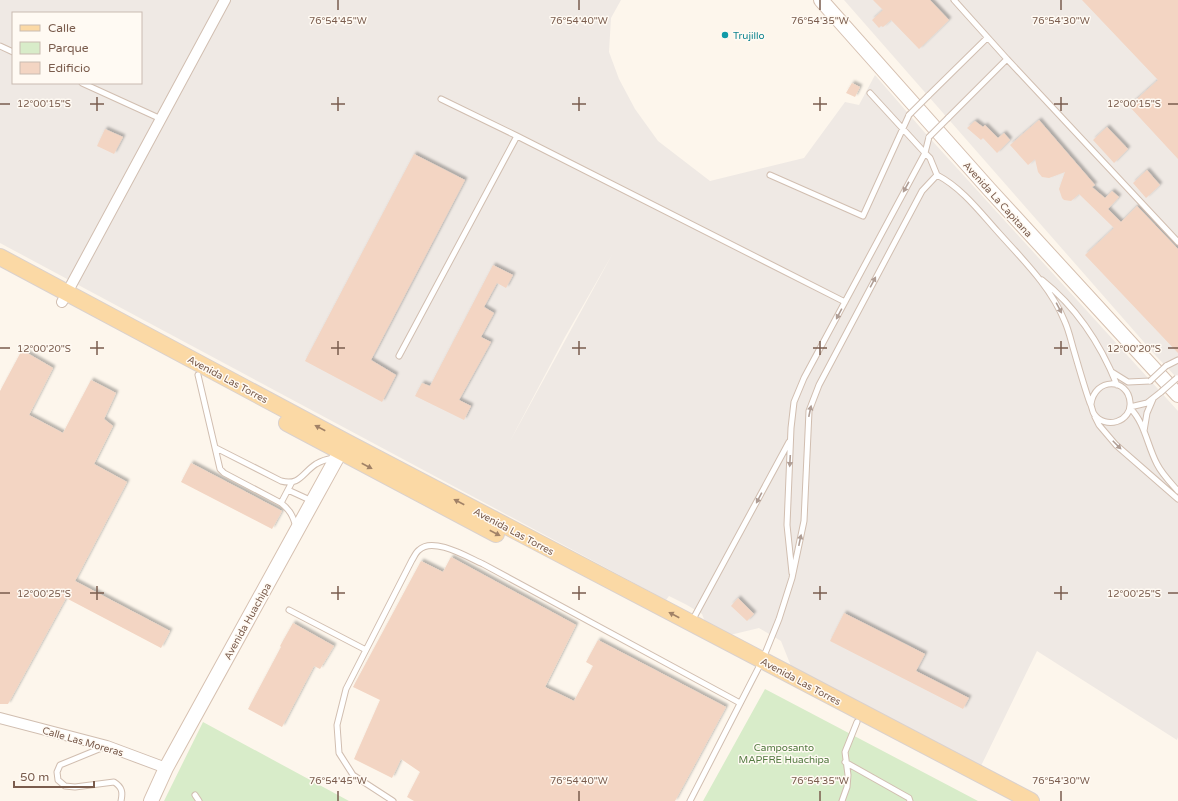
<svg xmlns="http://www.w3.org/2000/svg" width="1178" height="801" font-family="'Varela Round',sans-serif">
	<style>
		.industrial { fill: #efe9e4; fill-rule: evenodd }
		.green { fill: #d8ecc9 }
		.building { fill: #f3d5c3; filter: url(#shadow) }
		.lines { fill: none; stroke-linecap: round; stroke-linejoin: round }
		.lane-casing { stroke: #d1beb0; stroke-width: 7 }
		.street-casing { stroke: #d1beb0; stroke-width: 12 }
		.secondary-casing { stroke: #d6c0b0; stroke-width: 16 }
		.primary-casing { stroke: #dad1cd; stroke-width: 18 }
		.lane { stroke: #fff; stroke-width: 5 }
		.street { stroke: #fff; stroke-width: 10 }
		.secondary { stroke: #fff; stroke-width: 14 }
		.primary { stroke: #fbd9a5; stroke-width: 16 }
		.lane-bridge-casing { stroke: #d1beb0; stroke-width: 7; stroke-linecap: butt }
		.lane-bridge { stroke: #fff; stroke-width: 5 }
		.oneway { fill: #af9d94 }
		.oneway2 { fill: #a18267 }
		.ticks { fill: none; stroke: #7a5c4d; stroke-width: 1.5 }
		.culture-dot { fill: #0f9aa8; stroke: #fffaf3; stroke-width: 1.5 }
		.labels { text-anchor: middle; stroke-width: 3; stroke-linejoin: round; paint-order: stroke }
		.culture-label { font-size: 10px; fill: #0d838f; stroke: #fffaf3; text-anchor: start }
		.street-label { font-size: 10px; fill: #7a5c4d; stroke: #fffaf3 }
		.park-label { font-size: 10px; fill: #537a41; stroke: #fffaf3 }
		.ticks-label { font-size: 10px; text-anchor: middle; fill: #7a5c4d; stroke: #fffaf3; stroke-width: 3; stroke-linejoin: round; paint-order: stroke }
	</style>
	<defs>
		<filter id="shadow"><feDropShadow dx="2.5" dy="-2.5" stdDeviation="1" flood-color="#0004"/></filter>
	</defs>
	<rect width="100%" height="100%" fill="#fdf6ec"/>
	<path class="industrial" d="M 0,0 L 621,0 L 611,18 L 609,52 L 619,79 L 635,109 L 658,141 L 710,181 L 804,158 L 845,102 L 859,105 L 875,75 L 926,134 L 1178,411 L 1178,737 L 1177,740 L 1037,651 L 980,768 L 791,666 L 781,641 L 759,628 L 730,635 L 705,622 L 702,614 L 687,605 L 669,596 L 666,600 L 0,243 ZM 13,13 L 141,13 L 141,83 L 13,83 ZM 613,253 L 509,443 L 565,337 Z
		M 844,0 L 1178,0 L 1178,379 L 1157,357 Z"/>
	<path class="green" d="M 765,689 L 978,801 L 703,801 Z
		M 203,722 L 349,801 L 164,801 Z"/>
	<path class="building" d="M 873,0 L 930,0 L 949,20 L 919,49 L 891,20 L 883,27 L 881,26 L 879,28 L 872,20 L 883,10 Z
		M 1082,0 L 1178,0 L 1178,159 L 1129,106 L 1158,80 Z
		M 852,83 L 860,87 L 855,97 L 846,93 Z
		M 1039,120 L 1095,185 L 1092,187 L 1105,198 L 1112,191 L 1119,197 L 1108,209 L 1121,222 L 1137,206 L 1178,249 L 1178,353 L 1085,255 L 1114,228 L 1079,194 L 1071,201 L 1064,200 L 1062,198 L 1059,189 L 1065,172 L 1049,178 L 1042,177 L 1038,172 L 1035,159 L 1028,165 L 1010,145 Z
		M 975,121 L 983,127 L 985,125 L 998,138 L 1004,133 L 1010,140 L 997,153 L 983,138 L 981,140 L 967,128 Z
		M 1107,127 L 1128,149 L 1114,163 L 1093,140 Z
		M 105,129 L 123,137 L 114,154 L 97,146 Z
		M 414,154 L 465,180 L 371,360 L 396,375 L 382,402 L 305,361 Z
		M 1147,170 L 1160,185 L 1146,198 L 1133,183 Z
		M 493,265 L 513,275 L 506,288 L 497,283 L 484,307 L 494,313 L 481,337 L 491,342 L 459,400 L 471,406 L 464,420 L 415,396 L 422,383 L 430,386 Z
		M 22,350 L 53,368 L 29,415 L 63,433 L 91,380 L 116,393 L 104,419 L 113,426 L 94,464 L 127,482 L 75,581 L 170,631 L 161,648 L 66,598 L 8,704 L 0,704 L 0,391 Z
		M 191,463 L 282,511 L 272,529 L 181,482 Z
		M 451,557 L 576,625 L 545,687 L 574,701 L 593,666 L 586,662 L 598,640 L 726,707 L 675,801 L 414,801 L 407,797 L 420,772 L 401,759 L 392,778 L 354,759 L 380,700 L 353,687 L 421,561 L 443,572 Z
		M 738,598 L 754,614 L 747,621 L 731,606 Z
		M 844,613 L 925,654 L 916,671 L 969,698 L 963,709 L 830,641 Z
		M 293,623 L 334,646 L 320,669 L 314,666 L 282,727 L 248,709 L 281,647 L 280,646 Z"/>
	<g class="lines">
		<defs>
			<path id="lane" d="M 0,46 L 13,52
				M 1007,59 L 1178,242
				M 82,83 L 161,119
				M 928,96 L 987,38
				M 441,99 L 517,136 L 845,302
				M 948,118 L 1007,59 L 954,0
				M 929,137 L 925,153 L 930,158 L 937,175 C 962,188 980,212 998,232 C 1023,260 1051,287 1065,322 C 1069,331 1071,341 1074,351 C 1079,368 1084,386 1090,403 C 1092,406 1092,411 1094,414 C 1105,430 1132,422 1130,402 C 1128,378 1095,377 1091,404
				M 770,175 L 863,216 L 909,115
				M 1042,280 C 1076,307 1101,345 1117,385
				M 399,356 L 517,136
				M 1166,366 L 1178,360
				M 1112,372 L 1128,382 L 1150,381
				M 198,375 L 220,469 L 224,473 L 281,503 C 290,510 293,516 296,527
				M 1130,407 L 1147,403 L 1161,392
				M 1130,408 C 1145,423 1147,445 1157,464 C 1162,474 1170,482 1178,491
				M 1095,417 L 1099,425 L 1116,445 L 1178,499
				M 1144,431 L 1147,413 L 1153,399
				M 216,448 L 281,481 C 300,486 302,473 316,464 C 321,461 327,459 334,458
				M 288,490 L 312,501
				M 281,503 L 292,482
				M 792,573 L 787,525 L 791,428 L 794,402 L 804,378 L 925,153 L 870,93
				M 289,610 L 366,650
				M 692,621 L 789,442
				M 104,747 L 60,765 L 57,772 L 58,780 L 65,786 L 75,787 L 114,782 C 122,787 123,792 121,801
				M 845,762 L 909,798 L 910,801
				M 195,795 L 199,801
				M 393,801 L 353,775 L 339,753 L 337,725 L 346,689 L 412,560 C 414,557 416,552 419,550 C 433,536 469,558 483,564 L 740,703
				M 690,801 L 762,661 L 779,619 L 792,578 L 804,521 L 809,411 L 819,385 L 922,191 L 937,175
				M 842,801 L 847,787 L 848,775 L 845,752 L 857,722"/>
			<path id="street" d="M 62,302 L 225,0
				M 0,718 L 107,746 L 166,768"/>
			<path id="secondary" d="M 821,0 L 989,189 L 1178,395
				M 151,801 L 166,768 L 345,443"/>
			<path id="primary" d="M 0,257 L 346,442 L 1031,801
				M 287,423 L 496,534"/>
		</defs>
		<use href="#lane" class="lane-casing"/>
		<use href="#street" class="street-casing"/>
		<use href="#secondary" class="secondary-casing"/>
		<use href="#primary" class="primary-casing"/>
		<use href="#lane" class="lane"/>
		<use href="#street" class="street"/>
		<use href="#secondary" class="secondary"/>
		<use href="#primary" class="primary"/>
		<defs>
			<path id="lane-bridge" d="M 909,115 L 928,96
				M 929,137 L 948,118
				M 1150,381 L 1166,366
				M 1161,392 L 1177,378"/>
		</defs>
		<use href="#lane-bridge" class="lane-bridge-casing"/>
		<use href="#lane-bridge" class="lane-bridge"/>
	</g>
	<defs><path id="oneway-solid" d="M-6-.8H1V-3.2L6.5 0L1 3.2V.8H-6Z"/></defs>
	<g class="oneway">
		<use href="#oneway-solid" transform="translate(906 187) rotate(119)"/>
		<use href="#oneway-solid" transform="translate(873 282) rotate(-62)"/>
		<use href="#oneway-solid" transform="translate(1059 308) rotate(62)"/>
		<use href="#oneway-solid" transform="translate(839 314) rotate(118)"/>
		<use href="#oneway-solid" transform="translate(810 411) rotate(-78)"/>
		<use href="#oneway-solid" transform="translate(1117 445) rotate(45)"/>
		<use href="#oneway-solid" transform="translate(790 461) rotate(93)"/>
		<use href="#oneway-solid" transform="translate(759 498) rotate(118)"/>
		<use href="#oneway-solid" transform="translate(800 540) rotate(-78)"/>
	</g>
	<g class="oneway2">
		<use href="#oneway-solid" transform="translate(320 428) rotate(-152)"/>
		<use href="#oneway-solid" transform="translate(367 466) rotate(28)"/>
		<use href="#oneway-solid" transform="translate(459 502) rotate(-152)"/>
		<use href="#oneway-solid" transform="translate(495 533) rotate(28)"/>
		<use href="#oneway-solid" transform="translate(674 615) rotate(-152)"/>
	</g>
	<path class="ticks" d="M 338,0 L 338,10M 579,0 L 579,10M 820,0 L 820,10M 1061,0 L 1061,10M 97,97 L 97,111M 338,97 L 338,111M 579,97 L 579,111M 820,97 L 820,111M 1061,97 L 1061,111M 0,104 L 10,104M 90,104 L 104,104M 331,104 L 345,104M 572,104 L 586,104M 813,104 L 827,104M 1054,104 L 1068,104M 1168,104 L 1178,104M 97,341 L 97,355M 338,341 L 338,355M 579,341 L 579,355M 820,341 L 820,355M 1061,341 L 1061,355M 0,348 L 10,348M 90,348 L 104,348M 331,348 L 345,348M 572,348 L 586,348M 813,348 L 827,348M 1054,348 L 1068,348M 1168,348 L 1178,348M 97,586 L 97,600M 338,586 L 338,600M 579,586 L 579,600M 820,586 L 820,600M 1061,586 L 1061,600M 0,593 L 10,593M 90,593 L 104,593M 331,593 L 345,593M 572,593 L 586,593M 813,593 L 827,593M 1054,593 L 1068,593M 1168,593 L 1178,593M 338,791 L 338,801M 579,791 L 579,801M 820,791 L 820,801M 1061,791 L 1061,801"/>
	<circle class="culture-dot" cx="725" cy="35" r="4"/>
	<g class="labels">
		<g class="culture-label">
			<text x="733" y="39">Trujillo</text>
		</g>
		<g class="street-label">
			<text transform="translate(998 199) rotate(48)" y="4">Avenida La Capitana</text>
			<text transform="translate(228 379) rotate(28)" y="4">Avenida Las Torres</text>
			<text transform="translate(514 531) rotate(28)" y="4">Avenida Las Torres</text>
			<text transform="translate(247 621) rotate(-61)" y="4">Avenida Huachipa</text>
			<text transform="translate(801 681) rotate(28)" y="4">Avenida Las Torres</text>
			<text transform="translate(83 741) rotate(16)" y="4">Calle Las Moreras</text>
		</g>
		<g class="park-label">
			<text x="784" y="751">Camposanto<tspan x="784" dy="12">MAPFRE Huachipa</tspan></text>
		</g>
	</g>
	<g class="ticks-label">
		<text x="338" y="24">76°54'45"W</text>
		<text x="579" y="24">76°54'40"W</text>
		<text x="820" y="24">76°54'35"W</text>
		<text x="1061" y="24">76°54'30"W</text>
		<text x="44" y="107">12°00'15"S</text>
		<text x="1134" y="107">12°00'15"S</text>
		<text x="44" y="352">12°00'20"S</text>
		<text x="1134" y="352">12°00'20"S</text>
		<text x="44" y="597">12°00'25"S</text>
		<text x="1134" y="597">12°00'25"S</text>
		<text x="338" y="784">76°54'45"W</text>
		<text x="579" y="784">76°54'40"W</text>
		<text x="820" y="784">76°54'35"W</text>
		<text x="1061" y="784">76°54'30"W</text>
	</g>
	<rect x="12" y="12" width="130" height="72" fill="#fffaf3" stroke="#cabbb1"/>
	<rect x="20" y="25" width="20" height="6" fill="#fbd9a5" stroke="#cabbb1"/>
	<text x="48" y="32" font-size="12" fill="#7a5c4d">Calle</text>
	<rect x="20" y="42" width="20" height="12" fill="#d8ecc9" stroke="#cabbb1"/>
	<text x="48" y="52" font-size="12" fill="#7a5c4d">Parque</text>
	<rect x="20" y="62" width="20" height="12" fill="#f3d5c3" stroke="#cabbb1"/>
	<text x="48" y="72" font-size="12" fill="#7a5c4d">Edificio</text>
	<path d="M14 781v6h80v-6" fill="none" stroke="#7a5c4d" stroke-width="2"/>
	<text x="20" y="781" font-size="12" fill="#7a5c4d" stroke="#fffaf3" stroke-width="3" paint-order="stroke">50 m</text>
</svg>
